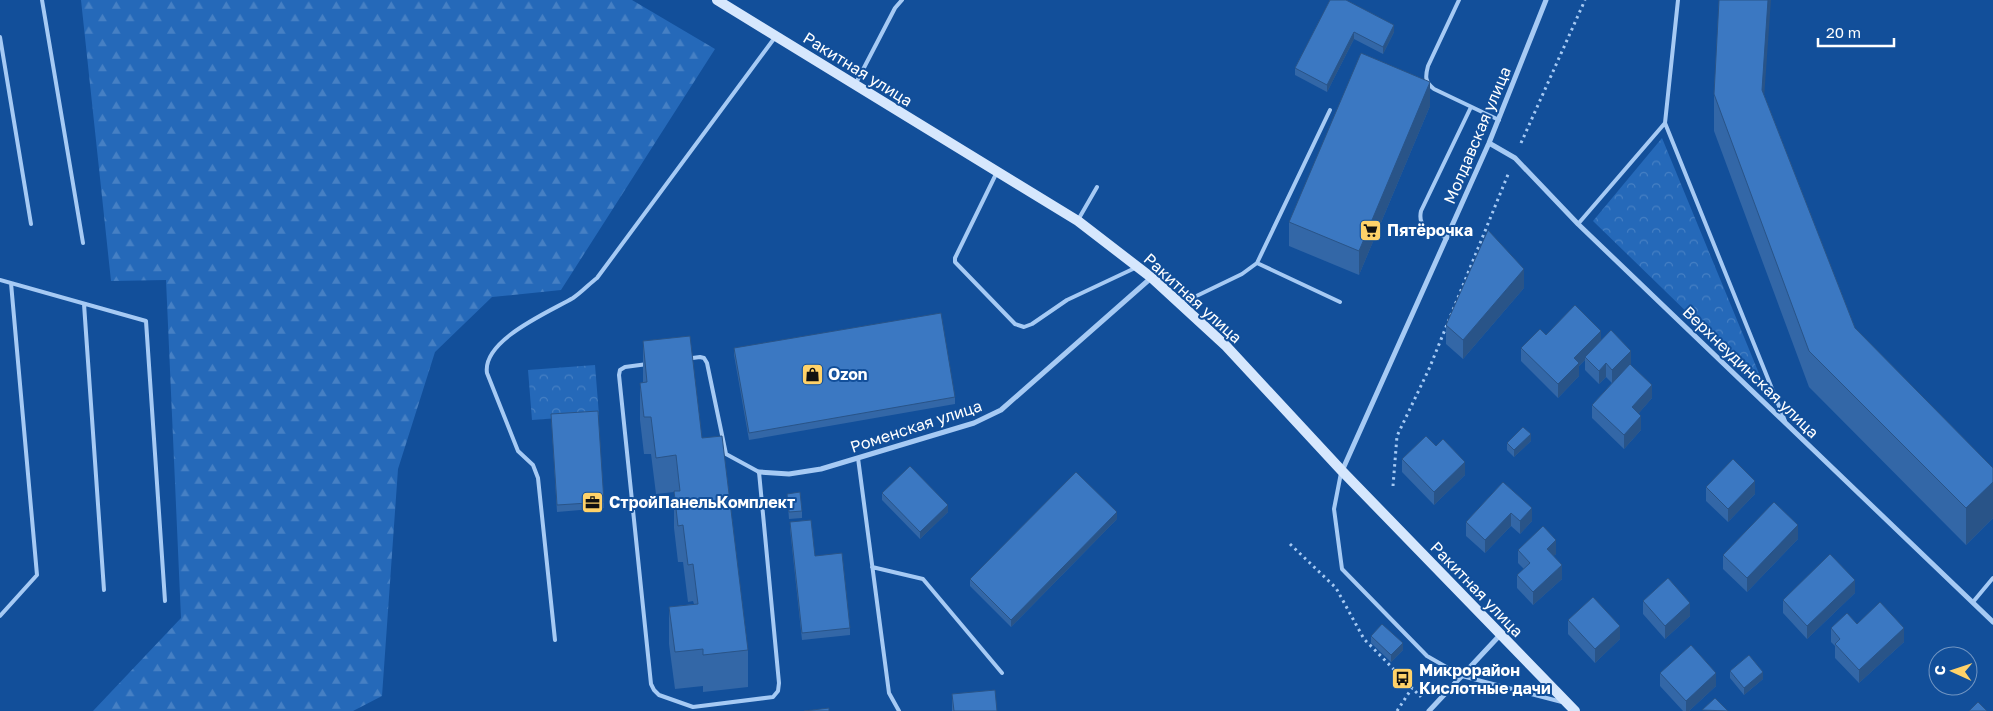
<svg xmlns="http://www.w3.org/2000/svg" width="1993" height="711" font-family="'Golos Text',sans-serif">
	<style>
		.forest { fill: url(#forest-firs) }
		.park { fill: url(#park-crowns) }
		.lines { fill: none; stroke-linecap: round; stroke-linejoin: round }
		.path { stroke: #a6caf4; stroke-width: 3; stroke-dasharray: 2.5 4; stroke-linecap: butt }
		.lane { stroke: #a6caf4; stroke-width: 4 }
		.street { stroke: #a6caf4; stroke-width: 5 }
		.secondary { stroke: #d6e7fd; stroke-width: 10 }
		.wall { fill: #3367a7 }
		.shaded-wall { fill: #295488 }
		.building { fill: #3b78c2; stroke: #295488 }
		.labels { text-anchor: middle; stroke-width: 4; stroke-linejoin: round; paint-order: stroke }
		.street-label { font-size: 16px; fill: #fff; stroke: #124f9a }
		.poi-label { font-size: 16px; font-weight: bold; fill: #fff; stroke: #124f9a; text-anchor: start }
	</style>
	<defs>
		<pattern id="forest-firs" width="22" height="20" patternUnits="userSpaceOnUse" patternTransform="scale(1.25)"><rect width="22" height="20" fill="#2569b9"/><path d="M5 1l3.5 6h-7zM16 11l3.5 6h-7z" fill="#4680c4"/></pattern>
		<pattern id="park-crowns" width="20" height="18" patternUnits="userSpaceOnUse" patternTransform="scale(1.25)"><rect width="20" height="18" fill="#2569b9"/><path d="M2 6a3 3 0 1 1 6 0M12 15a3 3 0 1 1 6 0" fill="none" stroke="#4680c4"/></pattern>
	</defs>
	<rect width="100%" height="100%" fill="#124f9a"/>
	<path class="forest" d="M 81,0 L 632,0 L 715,49 L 561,290 L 492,297 L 435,352 L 398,469 L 382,696 L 353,711 L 93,711 L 181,618 L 166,280 L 111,281 Z"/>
	<path class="park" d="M 1662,138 L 1765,388 L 1593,221 Z
		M 595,365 L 599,415 L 532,420 L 528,370 Z"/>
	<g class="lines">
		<path class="path" d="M 1521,143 L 1585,0
			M 1393,486 L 1397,436 L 1429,369 L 1509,172
			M 1290,544 L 1336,588 L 1364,639 L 1421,697
			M 1397,711 L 1412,688"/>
		<path class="lane" d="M 42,0 L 83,243
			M 1459,0 L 1428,66 C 1425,77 1425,82 1434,89 L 1499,120
			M 1678,0 L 1665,123 L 1785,421
			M 0,37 L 31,224
			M 856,83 L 895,8 L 902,0
			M 997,172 L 955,258 L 955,262 L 1015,324 L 1024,327 L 1032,324 L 1067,300 L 1135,268
			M 1078,220 L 1097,187
			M 1578,224 L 1665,123
			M 1447,238 C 1433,231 1417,229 1421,211 L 1471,107
			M 1257,263 L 1340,302
			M 0,280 L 146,321 L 165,601
			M 1182,303 L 1242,274 L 1257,263 L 1330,110
			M 84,304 L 104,590
			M 700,357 L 704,358 L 707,363 L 726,454 L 759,472 L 779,683 L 778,691 L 773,697 L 693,707 L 659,695 L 654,690 L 651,684 L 619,375 L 620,370 L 625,367 Z
			M 858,458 L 889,693 L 899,711
			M 1341,473 L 1334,509 L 1342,569 L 1427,656 L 1462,676 L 1562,702
			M 872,567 L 923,579 L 1002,673
			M 1973,602 L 1993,578
			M 0,616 L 37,575 L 11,283
			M 555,640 L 538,478 L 533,465 L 518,451 L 487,373 C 482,340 549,312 573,298 C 582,292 589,284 597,278 L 776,36"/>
		<path class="street" d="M 1489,143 L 1515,158 L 1578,224 L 1993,622
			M 1342,471 L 1489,143 L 1546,0
			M 759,472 L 789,474 L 821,469 L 974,423 L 1001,410 L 1151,278
			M 1429,711 L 1500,635"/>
		<path class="secondary" d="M 717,0 L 1078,221 L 1152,278 L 1226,346 L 1342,471 L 1575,711"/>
	</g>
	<path class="wall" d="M 1330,0 L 1394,32 L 1383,54 L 1354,39 L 1327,92 L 1295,75 L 1295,68 Z
		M 1714,94 L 1764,95 L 1855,328 L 1993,468 L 1993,518 L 1966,545 L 1809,387 L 1714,131 Z
		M 1430,106 L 1359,275 L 1289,246 L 1289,222 Z
		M 1524,288 L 1463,359 L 1446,344 L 1446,325 Z
		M 1546,335 L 1601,341 L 1631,365 L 1652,398 L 1638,414 L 1641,430 L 1624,449 L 1592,418 L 1592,405 L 1612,383 L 1606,377 L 1599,384 L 1585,370 L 1585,360 L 1579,366 L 1579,376 L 1558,398 L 1521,361 L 1521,348 Z
		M 643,341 L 702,438 L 748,650 L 748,687 L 703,692 L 703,686 L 675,689 L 669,644 L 669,607 L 694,604 L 693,601 L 688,602 L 683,562 L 678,562 L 674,528 L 674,492 L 656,494 L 651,454 L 644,454 L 640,420 L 640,383 L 643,383 Z
		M 734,348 L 955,397 L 955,404 L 749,440 L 734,355 Z
		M 551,414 L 604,502 L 604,508 L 557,512 Z
		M 1531,441 L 1514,457 L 1507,450 L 1507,443 Z
		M 1436,446 L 1465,475 L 1434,505 L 1402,472 L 1402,459 Z
		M 1503,482 L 1532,521 L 1520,534 L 1511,526 L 1485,553 L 1466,536 L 1466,522 Z
		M 1706,487 L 1755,494 L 1728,522 L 1706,501 Z
		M 882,493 L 948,512 L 920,539 L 882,500 Z
		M 787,494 L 802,511 L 802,518 L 789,519 Z
		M 1117,519 L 1011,627 L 970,586 L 970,579 Z
		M 790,522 L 850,628 L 850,635 L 802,640 L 790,529 Z
		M 1798,539 L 1747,592 L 1723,569 L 1723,555 Z
		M 1518,550 L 1556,554 L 1553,556 L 1562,579 L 1533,605 L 1517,588 L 1517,575 L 1524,569 L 1518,563 Z
		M 1855,593 L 1807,639 L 1783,613 L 1783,600 Z
		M 1643,601 L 1690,616 L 1665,639 L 1643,614 Z
		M 1568,620 L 1620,639 L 1595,663 L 1568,634 Z
		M 1857,624 L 1904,642 L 1859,683 L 1835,658 L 1835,646 L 1831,642 L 1831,628 Z
		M 1371,636 L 1403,650 L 1391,662 L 1371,643 Z
		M 1730,671 L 1763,679 L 1744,695 L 1730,678 Z
		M 1660,673 L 1716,686 L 1689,711 L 1683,711 L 1660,686 Z
		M 952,694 L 997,711 L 952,711 Z"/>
	<path class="shaded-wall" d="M 1768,0 L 1771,0 L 1762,127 L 1762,90 Z
		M 1394,25 L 1394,32 L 1383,54 L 1383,47 Z
		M 1354,32 L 1354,39 L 1327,92 L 1327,85 Z
		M 1430,82 L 1430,106 L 1359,275 L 1359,251 Z
		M 1524,269 L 1524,288 L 1463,359 L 1463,340 Z
		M 1601,331 L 1601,344 L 1585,357 L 1585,360 L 1579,366 L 1579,376 L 1558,398 L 1558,384 L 1574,358 Z
		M 1631,351 L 1631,364 L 1612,383 L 1612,370 Z
		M 1606,363 L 1606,377 L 1599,384 L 1599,371 Z
		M 1652,385 L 1652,398 L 1632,421 L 1632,407 Z
		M 1641,416 L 1641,430 L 1624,449 L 1624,435 Z
		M 1531,434 L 1531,441 L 1514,457 L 1514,450 Z
		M 1465,462 L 1465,475 L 1434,505 L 1434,492 Z
		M 1755,481 L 1755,494 L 1728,522 L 1728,509 Z
		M 1993,482 L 1993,518 L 1966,545 L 1966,508 Z
		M 948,505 L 948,512 L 920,539 L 920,532 Z
		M 1532,508 L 1532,521 L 1520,534 L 1520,521 Z
		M 1117,512 L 1117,519 L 1011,627 L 1011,620 Z
		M 1511,513 L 1511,526 L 1485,553 L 1485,540 Z
		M 1798,525 L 1798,539 L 1747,592 L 1747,578 Z
		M 1556,540 L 1556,554 L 1547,562 L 1547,549 Z
		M 1562,565 L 1562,579 L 1533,605 L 1533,592 Z
		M 1855,580 L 1855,593 L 1807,639 L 1807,626 Z
		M 1690,603 L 1690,616 L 1665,639 L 1665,626 Z
		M 1620,626 L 1620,639 L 1595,663 L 1595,649 Z
		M 1904,628 L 1904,642 L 1859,683 L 1859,670 Z
		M 1403,643 L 1403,650 L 1391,662 L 1391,655 Z
		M 1763,672 L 1763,679 L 1744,695 L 1744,688 Z
		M 1716,673 L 1716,686 L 1689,711 L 1686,711 L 1686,701 Z"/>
	<path class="building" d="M 1330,0 L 1346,0 L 1394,25 L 1383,47 L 1354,32 L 1327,85 L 1295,68 Z
		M 1719,0 L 1768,0 L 1762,90 L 1855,328 L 1993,468 L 1993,482 L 1966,508 L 1809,351 L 1714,94 Z
		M 1361,53 L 1430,82 L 1359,251 L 1289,222 Z
		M 1488,230 L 1524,269 L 1463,340 L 1446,325 Z
		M 1575,305 L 1601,331 L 1574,358 L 1579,363 L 1558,384 L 1521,348 L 1540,329 L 1546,335 Z
		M 941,313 L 955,397 L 749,433 L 734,348 Z
		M 1611,330 L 1631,351 L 1612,370 L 1606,363 L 1599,371 L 1585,357 Z
		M 690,336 L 702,438 L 722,436 L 748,650 L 703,655 L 703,649 L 675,652 L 669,607 L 698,604 L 693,564 L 688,565 L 683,525 L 678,526 L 674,491 L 680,491 L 676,455 L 656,458 L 651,417 L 644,417 L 640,383 L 647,382 L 643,341 Z
		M 1630,364 L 1652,385 L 1632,407 L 1641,416 L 1624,435 L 1592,405 Z
		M 598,411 L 604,502 L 557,505 L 551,414 Z
		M 1523,427 L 1531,434 L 1514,450 L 1507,443 Z
		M 1426,436 L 1436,446 L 1443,439 L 1465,462 L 1434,492 L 1402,459 Z
		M 1733,459 L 1755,481 L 1728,509 L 1706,487 Z
		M 910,466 L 948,505 L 920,532 L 882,493 Z
		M 1076,472 L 1117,512 L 1011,620 L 970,579 Z
		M 1503,482 L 1532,508 L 1520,521 L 1511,513 L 1485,540 L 1466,522 Z
		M 800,492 L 802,511 L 789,512 L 787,494 Z
		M 1774,502 L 1798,525 L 1747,578 L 1723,555 Z
		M 811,520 L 815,556 L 842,553 L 850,628 L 802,633 L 790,522 Z
		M 1543,526 L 1556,540 L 1547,549 L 1562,565 L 1533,592 L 1517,575 L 1530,563 L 1518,550 Z
		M 1830,554 L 1855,580 L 1807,626 L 1783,600 Z
		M 1668,578 L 1690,603 L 1665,626 L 1643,601 Z
		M 1593,597 L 1620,626 L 1595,649 L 1568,620 Z
		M 1880,602 L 1904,628 L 1859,670 L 1835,644 L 1840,639 L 1831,628 L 1847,613 L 1857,624 Z
		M 1382,624 L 1403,643 L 1391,655 L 1371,636 Z
		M 1691,645 L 1716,673 L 1686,701 L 1660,673 Z
		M 1749,655 L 1763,672 L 1744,688 L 1730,671 Z
		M 995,690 L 997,711 L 954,711 L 952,694 Z
		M 1715,698 L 1728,711 L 1702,710 Z
		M 1978,702 L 1987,711 L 1969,711 Z
		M 829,708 L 829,711 L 804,711 Z"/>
	<defs>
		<symbol id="supermarket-square" viewBox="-11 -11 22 22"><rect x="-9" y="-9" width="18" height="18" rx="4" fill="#ffd269" stroke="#124f9a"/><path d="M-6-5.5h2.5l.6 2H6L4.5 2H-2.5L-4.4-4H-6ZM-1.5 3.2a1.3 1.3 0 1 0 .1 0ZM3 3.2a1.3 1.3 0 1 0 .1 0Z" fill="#111"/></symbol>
		<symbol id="shop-square" viewBox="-11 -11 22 22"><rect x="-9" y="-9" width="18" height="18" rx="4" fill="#ffd269" stroke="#124f9a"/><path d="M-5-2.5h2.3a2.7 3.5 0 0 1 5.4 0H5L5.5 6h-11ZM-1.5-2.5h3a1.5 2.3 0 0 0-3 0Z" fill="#111"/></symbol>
		<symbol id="office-square" viewBox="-11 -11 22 22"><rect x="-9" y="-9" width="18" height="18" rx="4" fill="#ffd269" stroke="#124f9a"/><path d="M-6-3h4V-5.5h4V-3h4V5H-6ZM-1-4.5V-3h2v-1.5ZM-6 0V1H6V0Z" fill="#111"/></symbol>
		<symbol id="bus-square" viewBox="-11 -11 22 22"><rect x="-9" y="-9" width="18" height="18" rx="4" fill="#ffd269" stroke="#124f9a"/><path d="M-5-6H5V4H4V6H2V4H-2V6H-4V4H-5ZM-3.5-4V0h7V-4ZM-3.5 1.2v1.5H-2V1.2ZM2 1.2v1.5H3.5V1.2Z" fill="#111"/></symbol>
	</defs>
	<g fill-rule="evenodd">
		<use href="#supermarket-square" x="1358" y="218" width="25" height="25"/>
		<use href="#shop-square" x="800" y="362" width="25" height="25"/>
		<use href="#office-square" x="580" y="490" width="25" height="25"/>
		<use href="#bus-square" x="1390" y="666" width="25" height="25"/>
	</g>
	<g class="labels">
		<g class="street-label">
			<text transform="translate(858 69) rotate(32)" y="6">Ракитная улица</text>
			<text transform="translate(1477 135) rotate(-67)" y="6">Молдавская улица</text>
			<text transform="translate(1193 298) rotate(42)" y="6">Ракитная улица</text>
			<text transform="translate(1751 372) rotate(44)" y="6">Верхнеудинская улица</text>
			<text transform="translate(916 426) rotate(-18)" y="6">Роменская улица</text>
			<text transform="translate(1477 589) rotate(46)" y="6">Ракитная улица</text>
		</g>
		<g class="poi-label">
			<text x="1387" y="236">Пятёрочка</text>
			<text x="828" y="380">Ozon</text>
			<text x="609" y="508">СтройПанельКомплект</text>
			<text x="1419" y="676">Микрорайон<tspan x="1419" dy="18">Кислотные дачи</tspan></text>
		</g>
	</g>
	<g transform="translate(1953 671) rotate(273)"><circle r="24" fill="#124f9a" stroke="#7195c2"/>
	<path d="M0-4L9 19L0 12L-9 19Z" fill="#ffd269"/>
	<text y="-8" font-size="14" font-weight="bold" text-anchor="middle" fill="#ffffff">С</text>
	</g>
	<path d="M1818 38v8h76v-8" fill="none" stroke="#ffffff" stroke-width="2.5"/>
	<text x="1826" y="38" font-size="15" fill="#ffffff" stroke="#124f9a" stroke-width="4" paint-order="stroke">20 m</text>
</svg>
